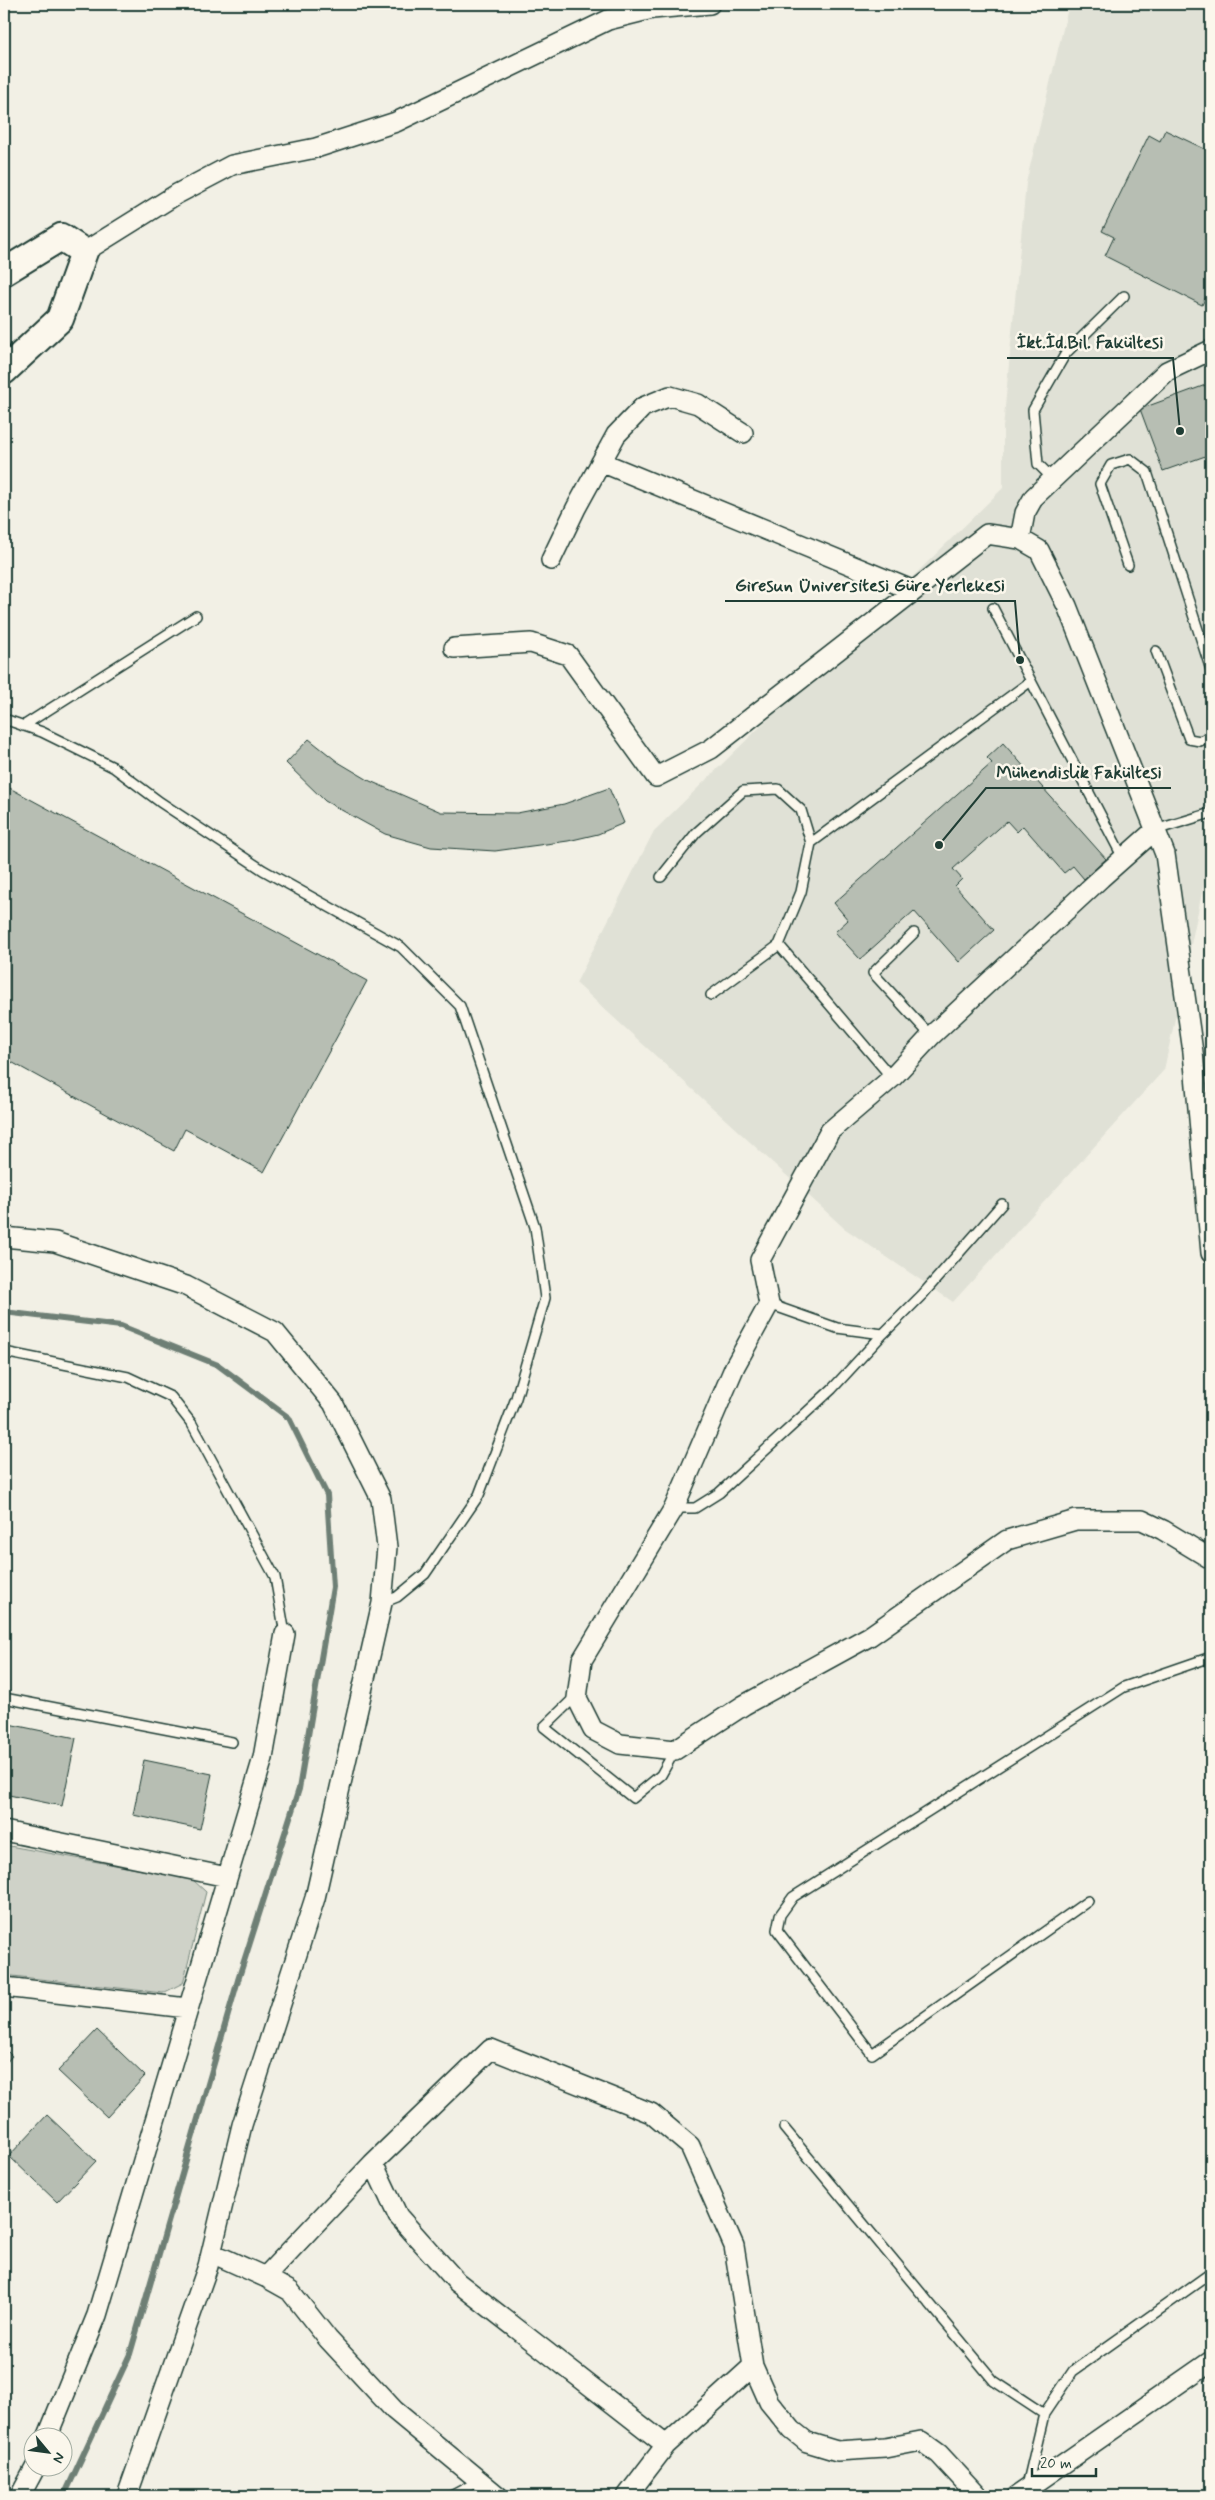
<svg xmlns="http://www.w3.org/2000/svg" width="1215" height="2500" font-family="Mynerve,sans-serif">
	<style>
		.built { fill: #e0e1d6 }
		.green { fill: #cfd2c8; stroke: #77887e }
		.lines { fill: none; stroke-linecap: round; stroke-linejoin: round }
		.stream { stroke: #6e7f75; stroke-width: 6 }
		.building { fill: #b7beb3; stroke: #1f3d34 }
		.lane-casing { stroke: #1f3d34; stroke-width: 12 }
		.street-casing { stroke: #1f3d34; stroke-width: 22 }
		.secondary-casing { stroke: #1f3d34; stroke-width: 30 }
		.lane { stroke: #fbf7ec; stroke-width: 9 }
		.street { stroke: #fbf7ec; stroke-width: 19 }
		.secondary { stroke: #fbf7ec; stroke-width: 26 }
		.leader { fill: none; stroke: #1f3d34; stroke-width: 2 }
		.callout-dot { fill: #1f3d34; stroke: #fbf7ec; stroke-width: 2 }
		.callout-label { font-size: 18px; text-anchor: middle; font-weight: bold; fill: #1f3d34; stroke: #fbf7ec; stroke-width: 5; stroke-linejoin: round; paint-order: stroke }
	</style>
	<rect width="100%" height="100%" fill="#f2f0e5"/>
	<filter id="ink" filterUnits="userSpaceOnUse"><feTurbulence type="fractalNoise" baseFrequency=".02" numOctaves="2"/><feDisplacementMap in="SourceGraphic" scale="10" xChannelSelector="R" yChannelSelector="G"/><feConvolveMatrix kernelMatrix="1 2 1 2 8 2 1 2 1" color-interpolation-filters="sRGB"/></filter>
	<g filter="url(#ink)">
		<path class="built" d="M 1069,4 L 1211,4 L 1211,851 L 1164,1070 L 953,1302 L 844,1228 L 576,983 L 654,831 L 1003,488 L 1003,428 L 1026,183 Z"/>
		<path class="green" d="M 4,1845 L 192,1879 L 206,1892 L 183,1983 L 163,1993 L 4,1975 Z"/>
		<g class="lines">
			<path class="stream" d="M 4,1312 L 121,1326 L 218,1365 L 289,1418 L 327,1495 L 333,1587 L 299,1789 L 238,1980 L 130,2354 L 64,2496"/>
		</g>
		<path class="building" d="M 1165,130 L 1211,152 L 1211,287 L 1202,305 L 1105,256 L 1114,237 L 1102,231 L 1149,135 L 1160,141 Z
			M 1211,383 L 1211,454 L 1163,471 L 1140,409 Z
			M 309,739 L 338,762 L 370,781 L 441,812 L 517,813 L 564,804 L 609,788 L 624,823 L 598,834 L 568,841 L 495,851 L 431,847 L 385,834 L 325,801 L 286,763 Z
			M 1003,743 L 1106,859 L 1084,879 L 1073,866 L 1064,873 L 1023,826 L 1017,832 L 1007,821 L 953,869 L 962,879 L 955,886 L 994,930 L 959,962 L 914,911 L 860,959 L 835,932 L 848,920 L 834,903 L 992,763 L 987,758 Z
			M 4,785 L 367,981 L 264,1172 L 185,1129 L 174,1151 L 4,1058 Z
			M 4,1723 L 76,1738 L 62,1806 L 4,1794 Z
			M 144,1760 L 212,1774 L 200,1829 L 133,1815 Z
			M 97,2030 L 145,2076 L 107,2117 L 58,2071 Z
			M 4,2048 L 12,2056 L 4,2065 Z
			M 47,2115 L 96,2161 L 57,2202 L 9,2156 Z"/>
		<g class="lines">
			<defs>
				<path id="lane" d="M 1053,479 L 1038,464 L 1033,410 L 1066,353 L 1124,296
					M 1128,565 L 1100,484 L 1111,465 L 1130,459 L 1147,472 L 1211,670
					M 993,608 L 1123,858
					M 1156,651 L 1189,739 L 1200,741 L 1211,736
					M 4,719 L 42,732 L 113,767 L 160,802 L 263,870 L 401,947 L 460,1006 L 535,1227 L 545,1298 L 516,1398 L 479,1495 L 425,1574 L 397,1597 L 382,1603
					M 23,726 L 196,616
					M 1155,830 L 1211,813
					M 811,843 L 1031,681
					M 661,877 L 696,833 L 743,791 L 778,789 L 801,810 L 811,843 L 801,892 L 779,945 L 892,1078
					M 914,933 L 873,973 L 931,1036
					M 711,995 L 779,945
					M 769,1304 L 837,1328 L 883,1334 L 923,1294 L 1002,1204
					M 4,1352 L 128,1377 L 171,1397 L 192,1424 L 275,1577 L 285,1634
					M 674,1508 L 695,1508 L 719,1493 L 832,1389 L 883,1334
					M 577,1695 L 544,1727 L 633,1798 L 661,1775 L 675,1750
					M 4,1698 L 232,1742
					M 1088,1901 L 872,2054 L 777,1930 L 780,1915 L 793,1897 L 1124,1687 L 1211,1657
					M 784,2128 L 994,2381 L 1044,2414
					M 1027,2486 L 1044,2414 L 1073,2371 L 1211,2273
					M 451,2496 L 479,2481"/>
				<path id="street" d="M 84,252 L 177,194 L 232,165 L 316,148 L 396,122 L 608,20 L 652,9 L 710,4
					M 601,462 L 914,591
					M 1020,539 L 1025,513 L 1034,497 L 1167,371 L 1211,350
					M 551,560 L 576,508 L 616,435 L 643,407 L 670,396 L 698,404 L 743,433
					M 454,648 L 531,643 L 568,655 L 656,777 L 711,749 L 987,534 L 1020,539 L 1039,550 L 1067,606 L 1165,854 L 1193,1052 L 1211,1253
					M 1155,830 L 1101,878 L 931,1036 L 892,1078 L 830,1131 L 760,1260 L 769,1304 L 735,1366 L 674,1508 L 582,1660 L 577,1698 L 593,1730 L 620,1744 L 675,1750 L 744,1705 L 870,1636 L 1007,1540 L 1076,1520 L 1142,1520 L 1163,1530 L 1211,1559
					M 4,1237 L 55,1242 L 186,1286 L 275,1332 L 333,1403 L 381,1499 L 387,1547 L 382,1603 L 315,1898 L 242,2125 L 208,2266 L 127,2496
					M 4,1831 L 227,1877
					M 4,1987 L 187,2008
					M 212,2253 L 265,2277 L 290,2291 L 328,2339 L 394,2410 L 498,2496
					M 265,2277 L 373,2163
					M 47,2438 L 97,2315 L 263,1758 L 285,1634
					M 666,2445 L 457,2282 L 398,2216 L 373,2163 L 491,2049 L 651,2113 L 690,2146 L 734,2246 L 753,2366 L 769,2402 L 792,2430 L 807,2442 L 837,2451 L 885,2448 L 921,2441 L 939,2454 L 978,2496
					M 20,2496 L 35,2468
					M 627,2496 L 666,2445 L 753,2366
					M 1017,2496 L 1211,2361"/>
				<path id="secondary" d="M 4,272 L 61,237 L 84,252 L 60,319 L 4,371"/>
			</defs>
			<use href="#lane" class="lane-casing"/>
			<use href="#street" class="street-casing"/>
			<use href="#secondary" class="secondary-casing"/>
			<use href="#lane" class="lane"/>
			<use href="#street" class="street"/>
			<use href="#secondary" class="secondary"/>
		</g>
	</g>
	<path class="leader" d="M1180 431L1173 358H1007M1020 660L1015 601H725M939 845L986 788H1171"/>
	<g class="callout-dot">
		<circle cx="1180" cy="431" r="5"/>
		<circle cx="1020" cy="660" r="5"/>
		<circle cx="939" cy="845" r="5"/>
	</g>
	<g class="callout-label">
		<text x="1090" y="348">İkt.İd.Bil. Fakültesi</text>
		<text x="870" y="591">Giresun Üniversitesi Güre Yerlekesi</text>
		<text x="1079" y="778">Mühendislik Fakültesi</text>
	</g>
	<rect width="1215" height="2500" fill="none" stroke="#fbf7ec" stroke-width="20"/>
	<rect x="10" y="10" width="1195" height="2480" fill="none" stroke="#1f3d34" stroke-width="2" filter="url(#ink)"/>
	<g transform="translate(48 2452) rotate(119)"><circle r="24" fill="#fbf7ec" stroke="#a3ada2"/>
	<path d="M0-4L9 19L0 12L-9 19Z" fill="#1f3d34"/>
	<text y="-8" font-size="14" font-weight="bold" text-anchor="middle" fill="#1f3d34">N</text>
	</g>
	<path d="M1032 2468v8h64v-8" fill="none" stroke="#1f3d34" stroke-width="2.5"/>
	<text x="1040" y="2468" font-size="15" fill="#1f3d34" stroke="#fbf7ec" stroke-width="4" paint-order="stroke">20 m</text>
</svg>
